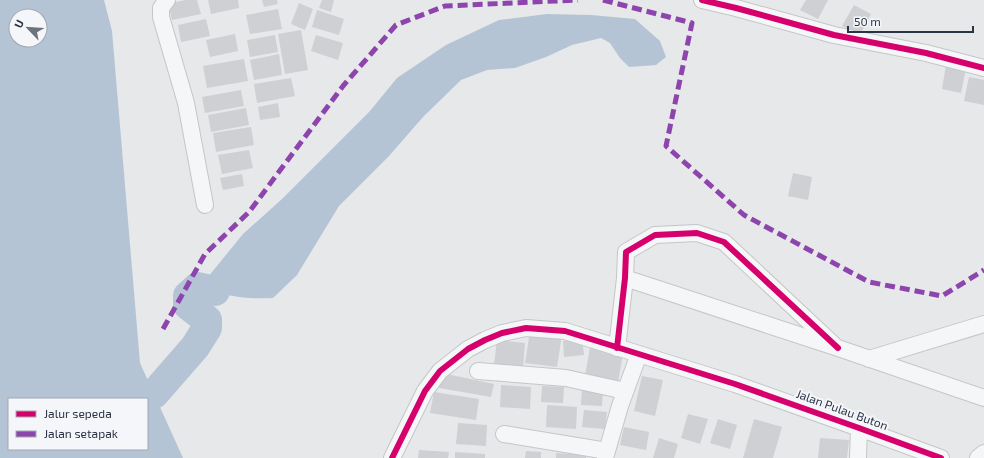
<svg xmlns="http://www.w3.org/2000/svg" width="984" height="458" font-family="'Exo 2',sans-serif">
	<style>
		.water { fill: #b4c4d5; fill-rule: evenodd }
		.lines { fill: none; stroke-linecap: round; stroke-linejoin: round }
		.river { stroke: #b4c4d5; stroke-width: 30 }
		.building { fill: #ced0d3 }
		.minor-casing { stroke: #c4c6c8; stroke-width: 18 }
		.minor { stroke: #f5f6f7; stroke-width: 16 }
		.quiet { stroke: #8e44ad; stroke-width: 5; stroke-dasharray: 10 5; stroke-linecap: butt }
		.cycleway-casing { stroke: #f4f6f9; stroke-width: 8 }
		.cycleway { stroke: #d6006c; stroke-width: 6 }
		.labels { text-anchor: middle; stroke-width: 4; stroke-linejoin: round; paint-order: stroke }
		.street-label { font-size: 12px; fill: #2b3445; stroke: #f4f6f9 }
	</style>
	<rect width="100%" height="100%" fill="#e6e8ea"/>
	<path class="water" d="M 0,0 L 104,0 L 112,31 L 140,363 L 183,458 L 0,458 ZM 16,16 L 40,16 L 40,40 L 16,40 ZM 9,399 L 147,399 L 147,449 L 9,449 Z
		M 547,14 L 591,15 L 635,19 L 660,41 L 666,57 L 656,65 L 629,67 L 620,58 L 610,43 L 601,38 L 572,45 L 546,57 L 515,68 L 487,70 L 461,80 L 423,117 L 389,156 L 339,206 L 297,275 L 273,298 C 251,299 228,298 209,288 L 208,277 L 243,234 L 282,199 L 370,111 L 397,78 L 446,45 L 499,20 Z"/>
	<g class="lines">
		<path class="river" d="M 154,394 L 195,347 L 207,328 L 207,320 L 188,305 L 188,296 L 198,287 L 215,291"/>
	</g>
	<path class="building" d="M 185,0 L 197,0 L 201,14 L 172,20 L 168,4 Z
		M 208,0 L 238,0 L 239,8 L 211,14 Z
		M 262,0 L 277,0 L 278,4 L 264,7 Z
		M 322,0 L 334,0 L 331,12 L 319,8 Z
		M 806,0 L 828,0 L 818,19 L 800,10 Z
		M 299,3 L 313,9 L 305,30 L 291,24 Z
		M 854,5 L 871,14 L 860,35 L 842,26 Z
		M 278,9 L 282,29 L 250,34 L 246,15 Z
		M 317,10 L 344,19 L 339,35 L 312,27 Z
		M 206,19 L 210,36 L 181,42 L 178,25 Z
		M 301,30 L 308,70 L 285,74 L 278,34 Z
		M 235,34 L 238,51 L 210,57 L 206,40 Z
		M 275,35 L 278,52 L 250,57 L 247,40 Z
		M 316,35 L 343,43 L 338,60 L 311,51 Z
		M 279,54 L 282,75 L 254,80 L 250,60 Z
		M 244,59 L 248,81 L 207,88 L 203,66 Z
		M 946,65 L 966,68 L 961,93 L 942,89 Z
		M 969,77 L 984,80 L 984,105 L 964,101 Z
		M 291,78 L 295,96 L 257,103 L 254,84 Z
		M 241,90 L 244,106 L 205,113 L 202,97 Z
		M 278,103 L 280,117 L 260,120 L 258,107 Z
		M 246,108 L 249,125 L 211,132 L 208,115 Z
		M 251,127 L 254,145 L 216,152 L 213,133 Z
		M 249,150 L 253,168 L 222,174 L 218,155 Z
		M 793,173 L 812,177 L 808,200 L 788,196 Z
		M 242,174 L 244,186 L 223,190 L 220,178 Z
		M 530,331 L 562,335 L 557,367 L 525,363 Z
		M 582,339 L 584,355 L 564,357 L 563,341 Z
		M 497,340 L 525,343 L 523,368 L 494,365 Z
		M 590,347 L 623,354 L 618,382 L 585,376 Z
		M 442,373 L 494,384 L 491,397 L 439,388 Z
		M 642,376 L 663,380 L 655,416 L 634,411 Z
		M 501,385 L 531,387 L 530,409 L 500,407 Z
		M 542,386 L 564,387 L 563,403 L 541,402 Z
		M 582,387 L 603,389 L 602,406 L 581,405 Z
		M 434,392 L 479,399 L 476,420 L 430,413 Z
		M 547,405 L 577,407 L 576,429 L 546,427 Z
		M 584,410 L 607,412 L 605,429 L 582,427 Z
		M 688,414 L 708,419 L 700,444 L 681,438 Z
		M 718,419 L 737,425 L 730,449 L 710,443 Z
		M 754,419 L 782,427 L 773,458 L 743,458 Z
		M 458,423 L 487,425 L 486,446 L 456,444 Z
		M 624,427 L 649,432 L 646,450 L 620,445 Z
		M 659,438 L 678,444 L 674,458 L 653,458 Z
		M 820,438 L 849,440 L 847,458 L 818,458 Z
		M 419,450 L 449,452 L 448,458 L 418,458 Z
		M 526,451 L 541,452 L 541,458 L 525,458 Z
		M 455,452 L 485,454 L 485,458 L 455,458 Z
		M 556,453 L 586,455 L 586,458 L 556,458 Z"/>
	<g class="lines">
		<defs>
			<path id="minor" d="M 167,0 L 161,8 L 161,17 L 186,103 L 205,205
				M 702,0 L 736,8 L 834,35 L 926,53 L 984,68
				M 625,278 L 838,348 L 984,398
				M 617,348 L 625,278 L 626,252 L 655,235 L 697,233 L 724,242 L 835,346
				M 869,359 L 984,324
				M 478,371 L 566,378 L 625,391
				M 504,434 L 607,451
				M 392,458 L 425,391 L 440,371 L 468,349 L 485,340 L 502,333 L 526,328 L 565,331 L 735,384 L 859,428 L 941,458
				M 605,458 L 620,406 L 639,354
				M 858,458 L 859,428
				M 978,458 L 984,453"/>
		</defs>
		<use href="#minor" class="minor-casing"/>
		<use href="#minor" class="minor"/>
		<path class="quiet" d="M 603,0 L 692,23 L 666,146 L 744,215 L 869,282 L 942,296 L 984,270
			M 163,329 L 205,254 L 249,212 L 343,86 L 396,25 L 445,6 L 578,0"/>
		<defs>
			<path id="cycleway" d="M 702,0 L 736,8 L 834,35 L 926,53 L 984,68
				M 617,348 L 625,278 L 626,252 L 655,235 L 697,233 L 724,242 L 838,348
				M 392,458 L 425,391 L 440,371 L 468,349 L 485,340 L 502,333 L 526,328 L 565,331 L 735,384 L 859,428 L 941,458"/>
		</defs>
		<use href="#cycleway" class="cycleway-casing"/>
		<use href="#cycleway" class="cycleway"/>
	</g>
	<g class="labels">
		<g class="street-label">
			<text transform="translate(842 410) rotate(20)" y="4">Jalan Pulau Buton</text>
		</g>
	</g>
	<rect x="8" y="398" width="140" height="52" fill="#f4f6f9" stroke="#a4a8b1"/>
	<rect x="16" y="411" width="20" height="6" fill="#d6006c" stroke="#a4a8b1"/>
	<text x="44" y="418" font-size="12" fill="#2b3445">Jalur sepeda</text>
	<rect x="16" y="431" width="20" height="6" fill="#8e44ad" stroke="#a4a8b1"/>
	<text x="44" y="438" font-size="12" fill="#2b3445">Jalan setapak</text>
	<g transform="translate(28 28) rotate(295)"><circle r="19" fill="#f4f6f9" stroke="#a4a8b1"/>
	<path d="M0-3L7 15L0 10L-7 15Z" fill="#6c737f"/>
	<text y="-6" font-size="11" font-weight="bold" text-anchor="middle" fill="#2b3445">U</text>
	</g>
	<path d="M848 26v6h125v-6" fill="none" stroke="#2b3445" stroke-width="2"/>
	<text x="854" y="26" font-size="12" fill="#2b3445" stroke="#f4f6f9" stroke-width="3" paint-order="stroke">50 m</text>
</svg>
